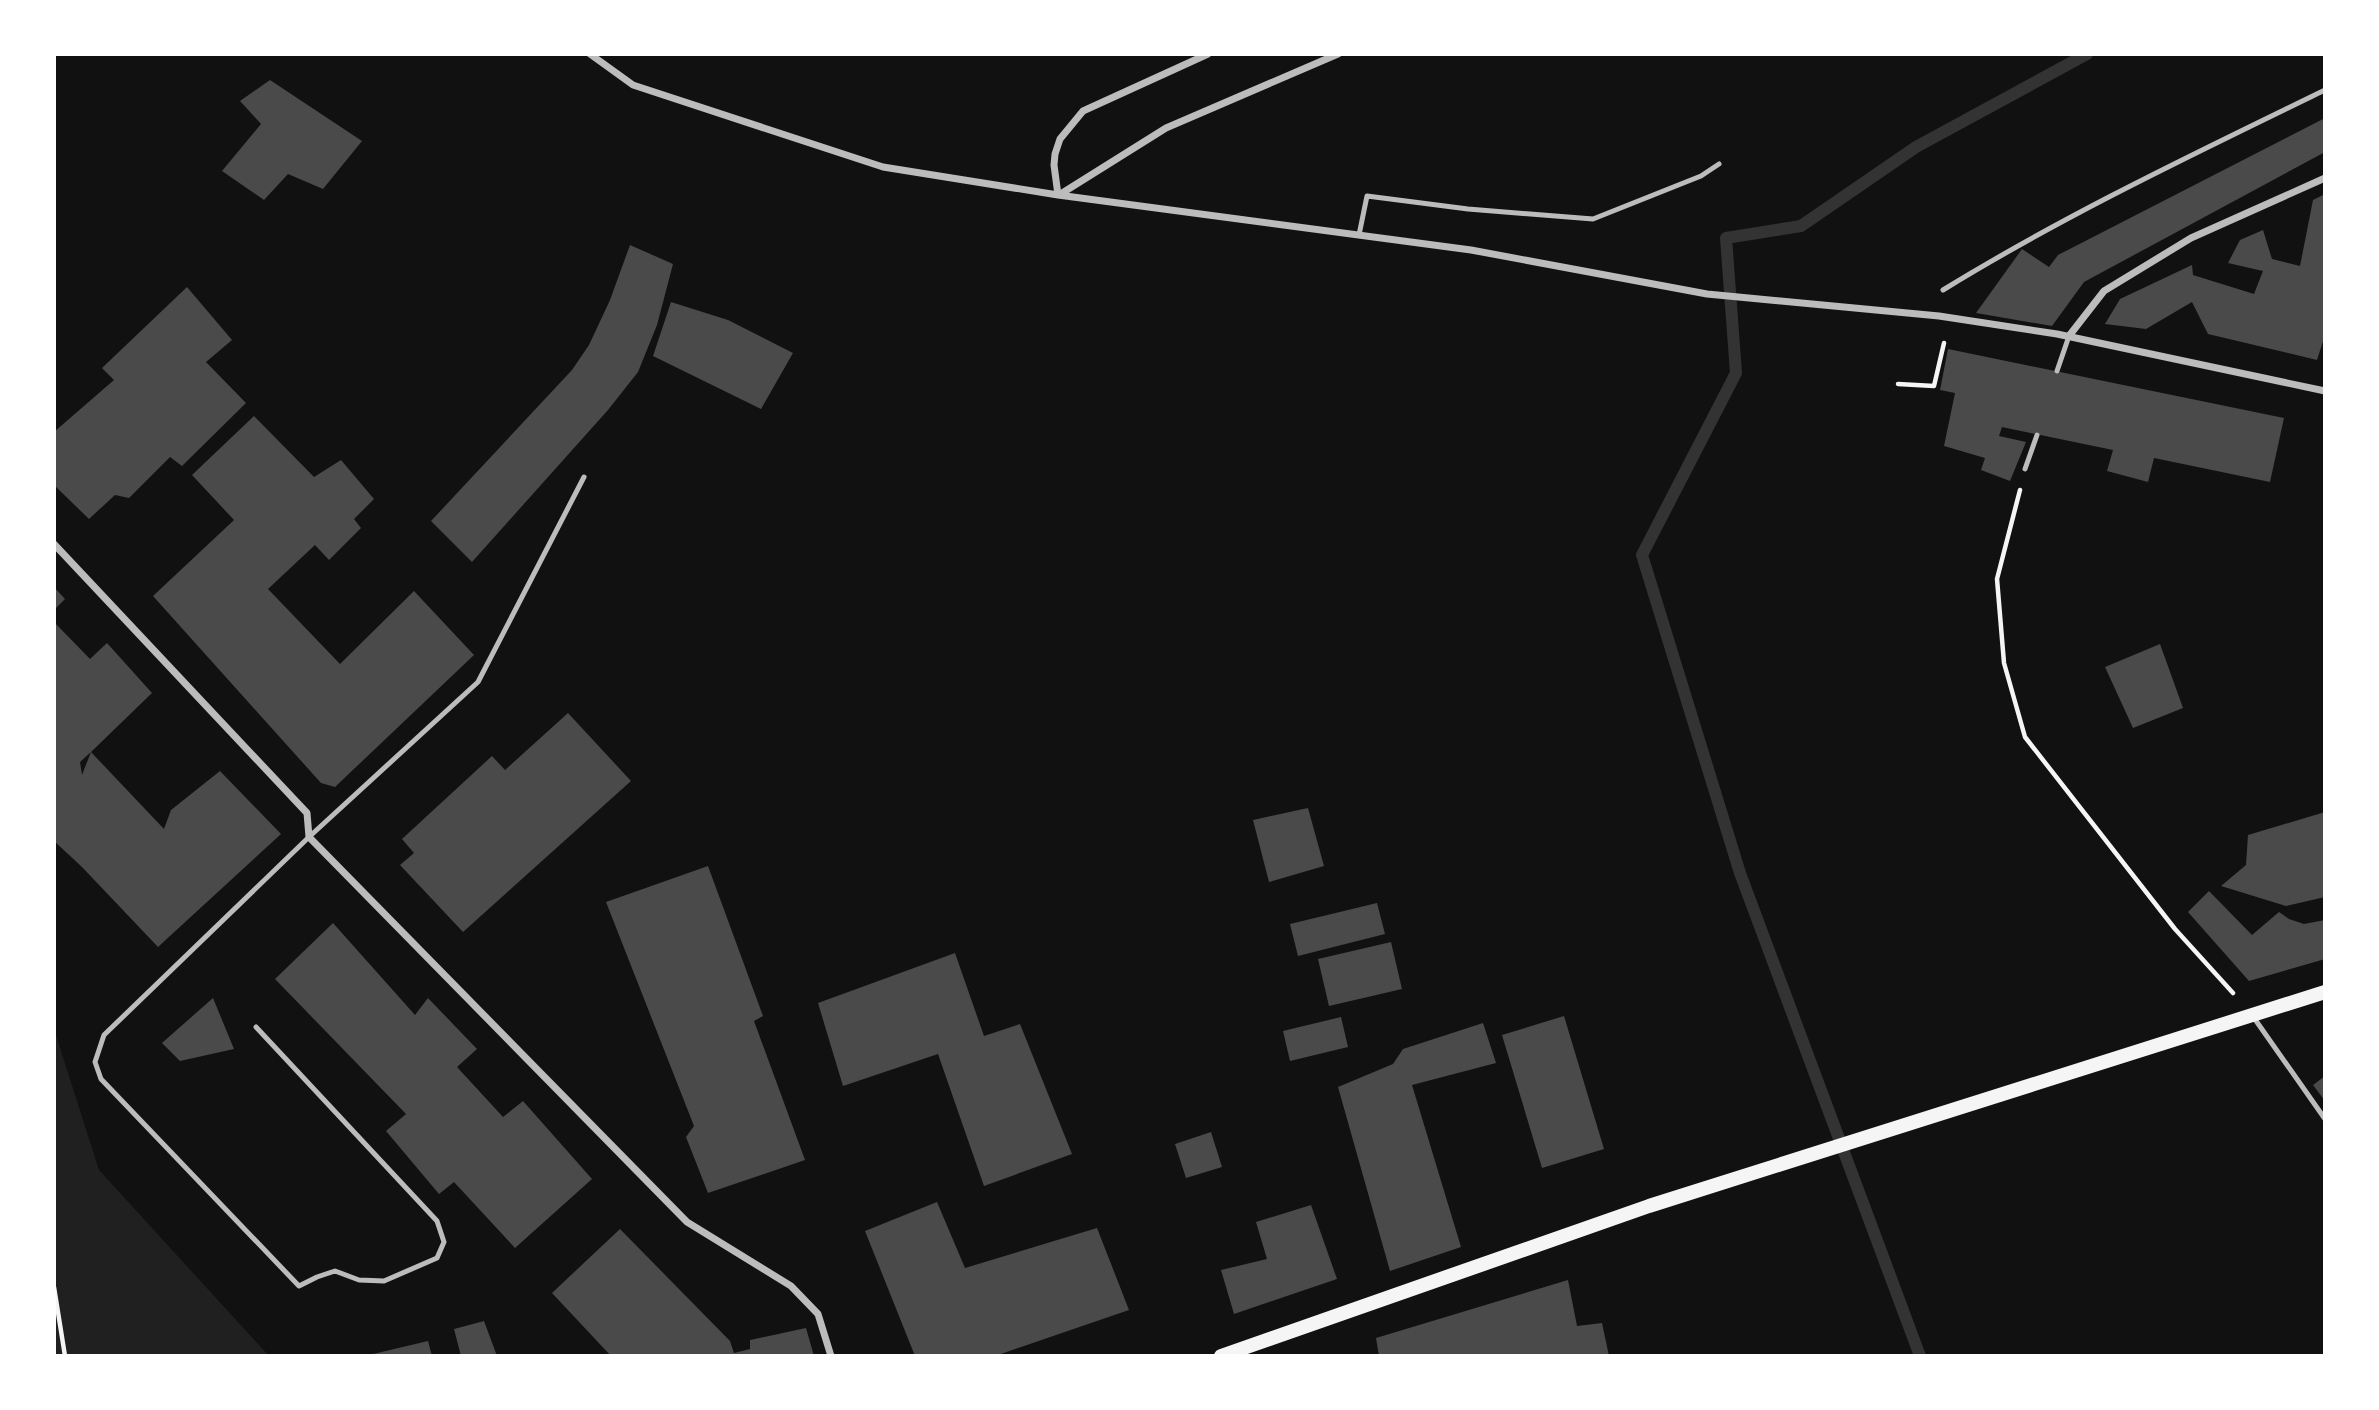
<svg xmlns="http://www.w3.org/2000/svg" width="2379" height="1410" font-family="'IBM Plex Sans',sans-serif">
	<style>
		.green { fill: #202020 }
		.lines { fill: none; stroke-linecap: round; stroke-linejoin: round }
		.stream { stroke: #333; stroke-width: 12 }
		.building { fill: #4a4a4a; fill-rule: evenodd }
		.path { stroke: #f5f5f5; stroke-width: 4.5 }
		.service { stroke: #bcbcbc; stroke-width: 5 }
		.minor { stroke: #bcbcbc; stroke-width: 7 }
		.secondary { stroke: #f5f5f5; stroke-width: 14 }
	</style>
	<rect width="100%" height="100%" fill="#111"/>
	<path class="green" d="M 54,1029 L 99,1170 L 269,1356 L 54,1356 Z"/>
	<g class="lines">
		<path class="stream" d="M 1920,1356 L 1740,873 L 1642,555 L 1736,373 L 1726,238 L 1801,226 L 1916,147 L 2087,54"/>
	</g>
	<path class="building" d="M 270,80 L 362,141 L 323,189 L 288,174 L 264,200 L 222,171 L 261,124 L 240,101 Z
		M 2325,118 L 2325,152 L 2084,282 L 2052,326 L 1976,313 L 2022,249 L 2049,267 L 2058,255 Z
		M 2325,194 L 2325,335 L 2317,360 L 2208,334 L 2192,302 L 2146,329 L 2105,324 L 2120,299 L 2192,265 L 2193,275 L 2254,294 L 2263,271 L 2228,263 L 2240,240 L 2263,230 L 2272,259 L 2300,266 L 2313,200 Z
		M 630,245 L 673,264 L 657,325 L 638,372 L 608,410 L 472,562 L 431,521 L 572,370 L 589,345 L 610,300 Z
		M 187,287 L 232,340 L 206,362 L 246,403 L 182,466 L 170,457 L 129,498 L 115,495 L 89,519 L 54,485 L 54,432 L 114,380 L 102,368 Z
		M 671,302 L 728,320 L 793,353 L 761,409 L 653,356 Z
		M 1948,349 L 2284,418 L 2270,482 L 2154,458 L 2148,482 L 2107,471 L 2113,450 L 2002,427 L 1999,436 L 2026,442 L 2010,481 L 1981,470 L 1985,458 L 1944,446 L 1955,393 L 1940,390 Z
		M 254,416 L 314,477 L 341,460 L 374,499 L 354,519 L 361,528 L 329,560 L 315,545 L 268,589 L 340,664 L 414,591 L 474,655 L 335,787 L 321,783 L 153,596 L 234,520 L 192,475 Z
		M 54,587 L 65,599 L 54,610 Z
		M 54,622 L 90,659 L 107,643 L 152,693 L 91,752 L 164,829 L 171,810 L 220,771 L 281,834 L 158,947 L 82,867 L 54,841 ZM 91,752 L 82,775 L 80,762 Z
		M 2160,644 L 2183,708 L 2133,728 L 2105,667 Z
		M 568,713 L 631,781 L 463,932 L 400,865 L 414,853 L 402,839 L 492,756 L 505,770 Z
		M 1308,808 L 1324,866 L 1269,882 L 1253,820 Z
		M 2325,812 L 2325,897 L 2286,906 L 2221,886 L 2246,865 L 2248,835 Z
		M 708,866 L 763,1016 L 754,1021 L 805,1160 L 708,1193 L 686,1137 L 694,1126 L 606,902 Z
		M 2209,891 L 2252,935 L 2279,912 L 2289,919 L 2304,924 L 2325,920 L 2325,959 L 2249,981 L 2188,912 Z
		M 1377,903 L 1385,934 L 1298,956 L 1290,924 Z
		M 333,923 L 415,1015 L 428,998 L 477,1049 L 457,1067 L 503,1117 L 523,1101 L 592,1179 L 515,1248 L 454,1182 L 439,1194 L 386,1131 L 406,1114 L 275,979 Z
		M 1391,942 L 1402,989 L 1329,1006 L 1318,959 Z
		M 955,953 L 984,1036 L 1020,1024 L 1072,1154 L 984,1186 L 938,1054 L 843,1086 L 818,1003 Z
		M 213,998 L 234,1049 L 180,1061 L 162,1043 Z
		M 1564,1016 L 1604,1149 L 1542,1168 L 1502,1035 Z
		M 1341,1017 L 1348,1047 L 1290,1061 L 1283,1031 Z
		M 1483,1023 L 1496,1063 L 1412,1085 L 1461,1247 L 1390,1271 L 1338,1087 L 1393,1064 L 1403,1049 Z
		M 2325,1076 L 2325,1101 L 2313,1085 Z
		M 1211,1132 L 1222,1167 L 1186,1178 L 1175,1144 Z
		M 937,1202 L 965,1268 L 1097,1228 L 1129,1310 L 995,1356 L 915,1356 L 865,1231 Z
		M 1311,1205 L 1337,1279 L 1234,1314 L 1221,1270 L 1267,1259 L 1256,1222 Z
		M 620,1229 L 730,1341 L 734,1353 L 750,1349 L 750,1340 L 806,1328 L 814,1356 L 611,1356 L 552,1293 Z
		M 1568,1280 L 1577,1326 L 1602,1323 L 1609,1356 L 1379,1356 L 1376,1338 Z
		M 484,1321 L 497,1356 L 461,1356 L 454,1329 Z
		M 428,1341 L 432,1356 L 369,1356 L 369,1355 Z"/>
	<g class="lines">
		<path class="path" d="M 1898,384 L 1934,386 L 1944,343
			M 2020,490 L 1997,579 L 2004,663 L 2025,737 L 2175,929 L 2233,993
			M 54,1287 L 65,1356"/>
		<path class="service" d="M 1359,235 L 1367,196 L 1468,209 L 1593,219 L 1701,176 L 1719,164
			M 1943,290 C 2065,215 2196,153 2325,90
			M 2057,371 L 2069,336
			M 2025,469 L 2037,435
			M 2252,1015 L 2325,1119
			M 256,1027 L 437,1221 L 444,1242 L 437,1258 L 384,1281 L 359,1280 L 335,1271 L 317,1277 L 299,1286 L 101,1079 L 95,1062 L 104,1035 L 309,837 L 478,682 L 584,477"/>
		<path class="minor" d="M 590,54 L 633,85 L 883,167 L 1058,195 L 1471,250 L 1707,294 L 1939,316 L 2057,334 L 2325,391
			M 1058,195 L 1054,165 L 1055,154 L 1060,139 L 1083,111 L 1208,54
			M 1059,195 L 1166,128 L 1338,54
			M 2069,336 L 2104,291 L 2191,238 L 2325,178
			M 54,544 L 307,813 L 309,837 L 687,1222 L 791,1286 L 818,1314 L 831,1356"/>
		<path class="secondary" d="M 1221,1356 L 1649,1206 L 2325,992"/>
	</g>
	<rect width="2379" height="1410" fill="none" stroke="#ffffff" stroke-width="112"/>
</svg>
